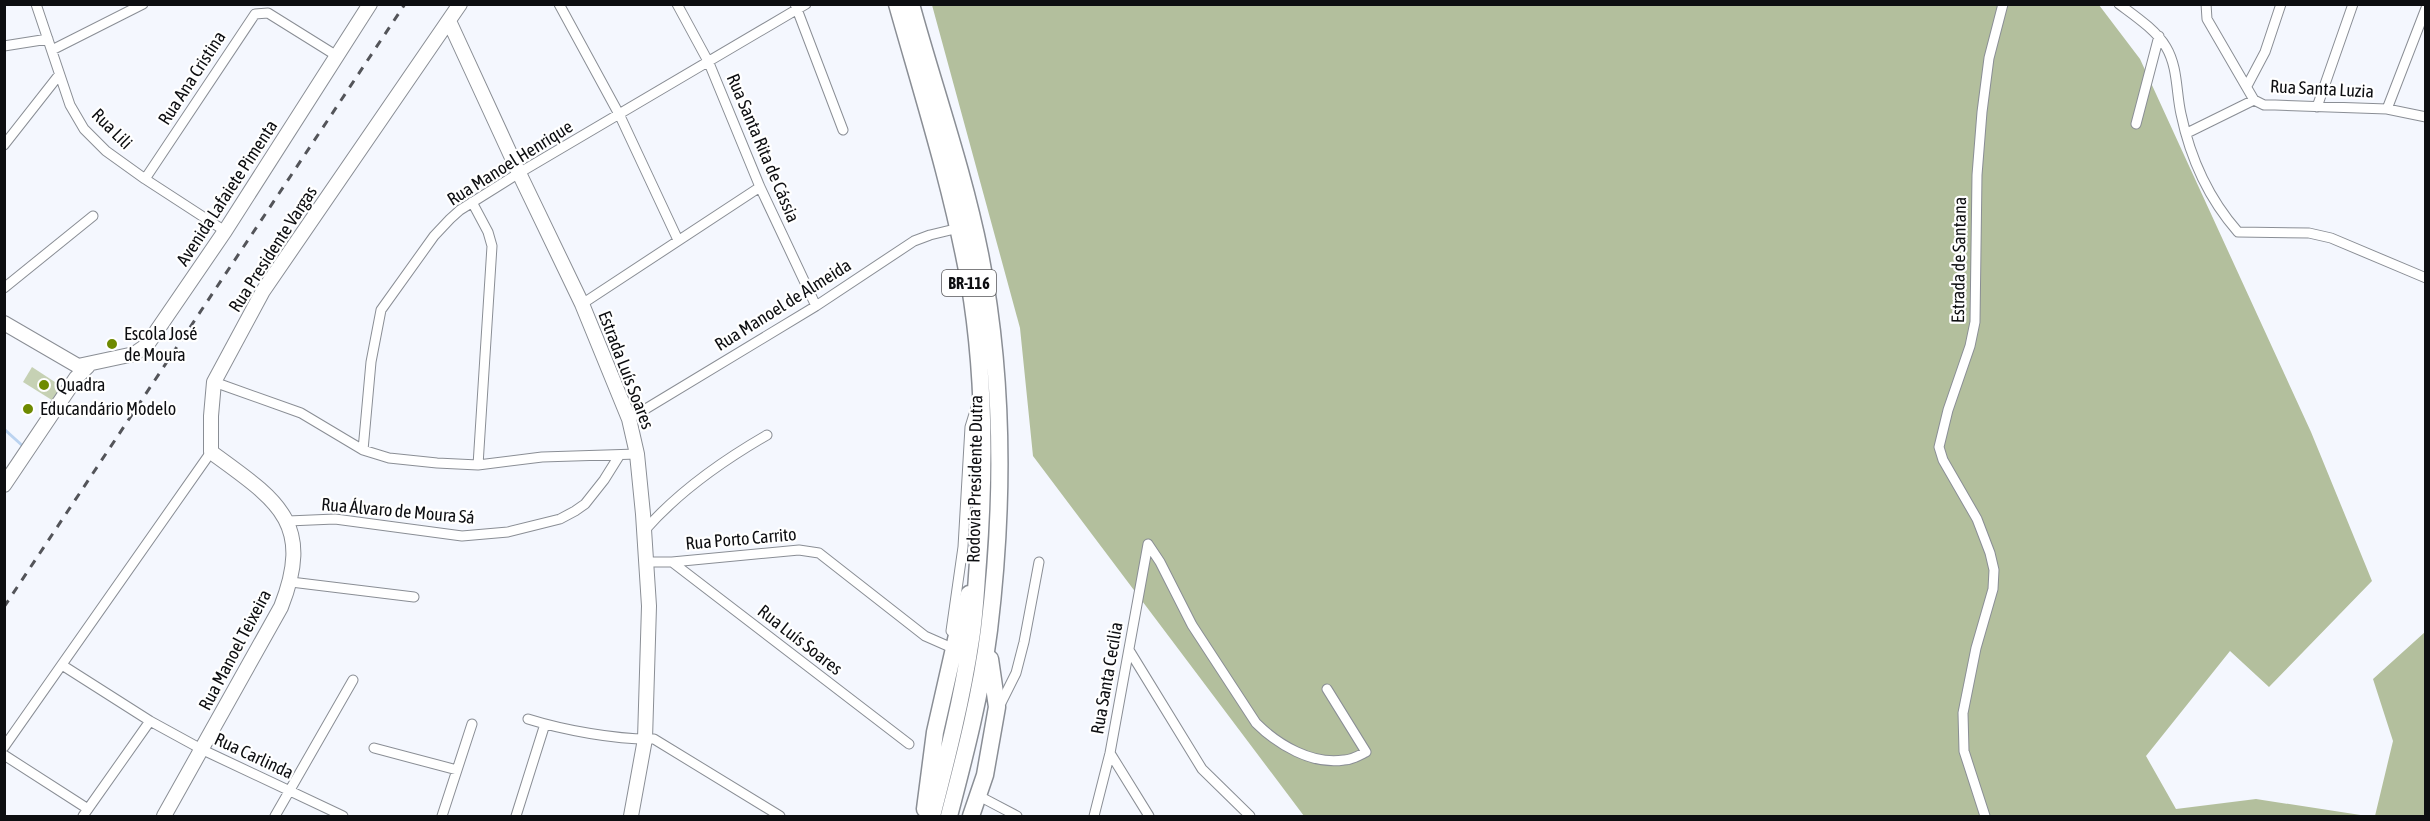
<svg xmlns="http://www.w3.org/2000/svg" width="2430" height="821" font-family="'Asap Condensed',sans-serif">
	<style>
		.green { fill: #c6d1b4 }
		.forest { fill: #b3bf9d }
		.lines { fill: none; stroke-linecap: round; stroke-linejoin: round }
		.stream { stroke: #bbd3f0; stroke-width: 3 }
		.street-casing { stroke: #8a8e95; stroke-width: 11 }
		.secondary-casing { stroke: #8a8e95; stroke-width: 16 }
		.highway-casing { stroke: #8a8e95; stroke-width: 19 }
		.street { stroke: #fff; stroke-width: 9 }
		.secondary { stroke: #fff; stroke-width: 14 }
		.highway { stroke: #fff; stroke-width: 16 }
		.rail { stroke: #535459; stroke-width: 3; stroke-dasharray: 8 8; stroke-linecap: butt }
		.poi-dot { fill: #6e8a00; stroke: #fff; stroke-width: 2 }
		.labels { text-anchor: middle; stroke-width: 4.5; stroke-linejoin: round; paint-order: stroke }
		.shield { fill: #fff; stroke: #565658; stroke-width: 1.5 }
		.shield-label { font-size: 16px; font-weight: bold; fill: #0d0e11 }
		.street-label { font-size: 18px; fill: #0d0e11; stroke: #fff }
		.poi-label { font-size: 18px; fill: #0d0e11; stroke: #fff; text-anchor: start }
	</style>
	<rect width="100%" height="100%" fill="#f4f7fe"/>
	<path class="green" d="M 32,367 L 64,388 L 55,402 L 23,382 Z"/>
	<path class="forest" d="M 932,5 L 2099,5 L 2140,59 L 2311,432 L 2372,581 L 2269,687 L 2230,651 L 2146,756 L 2176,809 L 2256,799 L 2367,816 L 1304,816 L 1033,456 L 1020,328 Z
		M 2425,632 L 2425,816 L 2375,816 L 2393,741 L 2373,679 Z"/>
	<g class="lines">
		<path class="stream" d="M 4,429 L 25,448"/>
		<defs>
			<path id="street" d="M 36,4 L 70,105 L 84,129 L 106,151 L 145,179 L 225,231
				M 559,4 L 620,116 L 678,240
				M 677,4 L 709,63 L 760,187 L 816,306
				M 795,4 L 843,130
				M 2119,4 C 2135,16 2156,30 2166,47 C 2178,67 2176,92 2181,114 C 2190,157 2209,199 2238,232 L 2309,233 L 2331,238 L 2426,278
				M 2206,4 L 2207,19 L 2254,100 L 2264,105 L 2275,105 L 2387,109 L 2426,117
				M 4,46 L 48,39
				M 52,50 L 143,4
				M 2247,86 L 2265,52 L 2281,4
				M 2317,107 L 2353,4
				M 2387,109 L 2426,8
				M 2136,124 L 2159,36
				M 2187,133 L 2254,100
				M 4,145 L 59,75
				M 145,179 L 255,14 L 268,13 L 337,56
				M 472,202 L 488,232 L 492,246 L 478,465
				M 4,288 L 93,216
				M 582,304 L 760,187
				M 214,382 L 301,413 L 363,450 L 389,458 L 437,463 L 478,465 L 542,457 L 637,454
				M 629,419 L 816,306 L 914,241 L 930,235 L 959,228
				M 363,450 L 371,362 L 381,310 L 434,236 L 450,219 L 460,210 L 519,173 L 806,4
				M 288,521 L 335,519 L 462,536 L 508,532 L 560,519 L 575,511 L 585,504 L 604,480 L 619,456
				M 645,530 C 679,491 722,461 767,435
				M 1148,544 L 1160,562 L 1192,625 L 1256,723 C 1278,745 1312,765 1344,760 C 1352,760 1360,755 1366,752 L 1327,689
				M 648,562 L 672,562 L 799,550 L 819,553 L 925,636 L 950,647
				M 672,562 L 909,744
				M 291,582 L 414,597
				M 951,631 L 963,547 L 970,427 L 978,401
				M 1129,650 L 1202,769 L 1250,816
				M 62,665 L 150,721 L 203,750 L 343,816
				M 999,707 L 1016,673 L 1024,642 L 1039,562
				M 528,719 C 563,730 617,740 654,739 L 780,816
				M 4,747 L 211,452
				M 374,748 L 457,770
				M 1110,753 L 1149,816
				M 4,755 L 88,809
				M 979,796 L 1017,816
				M 83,816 L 150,721
				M 275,816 L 353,680
				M 442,816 L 472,724
				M 516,816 L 545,724
				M 1094,816 L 1110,753 L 1148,544
				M 1985,816 L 1964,751 L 1963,713 L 1976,648 L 1993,589 L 1994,570 L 1990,553 L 1977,519 L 1943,460 L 1939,447 L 1948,410 L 1970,346 L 1975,322 L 1977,175 L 1982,112 L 1989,58 L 2003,4"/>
			<path id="secondary" d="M 449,21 L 519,173 L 582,304 L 629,419 L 637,454 L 643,514 L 649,606 L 645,739 L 631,816
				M 4,323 L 78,366 L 134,354 L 147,345 L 225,231 L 370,4
				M 4,485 L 76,378 L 88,366
				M 164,816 L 281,607 C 315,521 275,499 211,452 L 211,416 L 214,382 L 263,291 L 460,4"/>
			<path id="highway" d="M 897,4 C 923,96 952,187 969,281 C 985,373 985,470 978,562 C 976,588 975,614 971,639 C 962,699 947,758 932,816
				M 911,4 C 934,88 963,169 980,254 C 1004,377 1004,506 989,630 C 981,693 965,755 949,816
				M 925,809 L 935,732 L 960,622 L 969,594
				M 971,816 L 985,775 L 997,707 L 990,659"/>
		</defs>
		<use href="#street" class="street-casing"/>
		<use href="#secondary" class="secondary-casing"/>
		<use href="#highway" class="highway-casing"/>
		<use href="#street" class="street"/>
		<use href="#secondary" class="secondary"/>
		<use href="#highway" class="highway"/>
		<path class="rail" d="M 4,607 L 405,4"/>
	</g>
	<g class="poi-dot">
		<circle cx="112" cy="344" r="6"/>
		<circle cx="44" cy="385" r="6"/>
		<circle cx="28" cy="409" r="6"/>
	</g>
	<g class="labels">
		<rect class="shield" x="942" y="270" width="54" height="26" rx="4.5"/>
		<g class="shield-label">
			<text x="969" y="289">BR-116</text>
		</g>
		<g class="street-label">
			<text transform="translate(192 78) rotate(-57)" y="6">Rua Ana Cristina</text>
			<text transform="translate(2322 89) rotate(3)" y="6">Rua Santa Luzia</text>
			<text transform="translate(112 129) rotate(45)" y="6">Rua Lili</text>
			<text transform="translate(763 148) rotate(67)" y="6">Rua Santa Rita de Cássia</text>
			<text transform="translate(510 163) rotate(-32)" y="6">Rua Manoel Henrique</text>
			<text transform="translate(227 193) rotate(-57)" y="6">Avenida Lafaiete Pimenta</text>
			<text transform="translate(273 249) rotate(-57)" y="6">Rua Presidente Vargas</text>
			<text transform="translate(1959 260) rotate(-89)" y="6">Estrada de Santana</text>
			<text transform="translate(783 305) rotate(-32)" y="6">Rua Manoel de Almeida</text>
			<text transform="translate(626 370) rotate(69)" y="6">Estrada Luís Soares</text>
			<text transform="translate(975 479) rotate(-89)" y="6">Rodovia Presidente Dutra</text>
			<text transform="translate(398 511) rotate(5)" y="6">Rua Álvaro de Moura Sá</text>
			<text transform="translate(741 539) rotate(-5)" y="6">Rua Porto Carrito</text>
			<text transform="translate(800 640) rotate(38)" y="6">Rua Luís Soares</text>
			<text transform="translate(235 650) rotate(-62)" y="6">Rua Manoel Teixeira</text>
			<text transform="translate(1107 678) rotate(-80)" y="6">Rua Santa Cecilia</text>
			<text transform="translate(254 756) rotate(25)" y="6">Rua Carlinda</text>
		</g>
		<g class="poi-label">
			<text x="124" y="340">Escola José<tspan x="124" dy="21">de Moura</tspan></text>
			<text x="56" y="391">Quadra</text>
			<text x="40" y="415">Educandário Modelo</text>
		</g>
	</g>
	<rect width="2430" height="821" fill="none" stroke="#0d0e11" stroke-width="12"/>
</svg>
